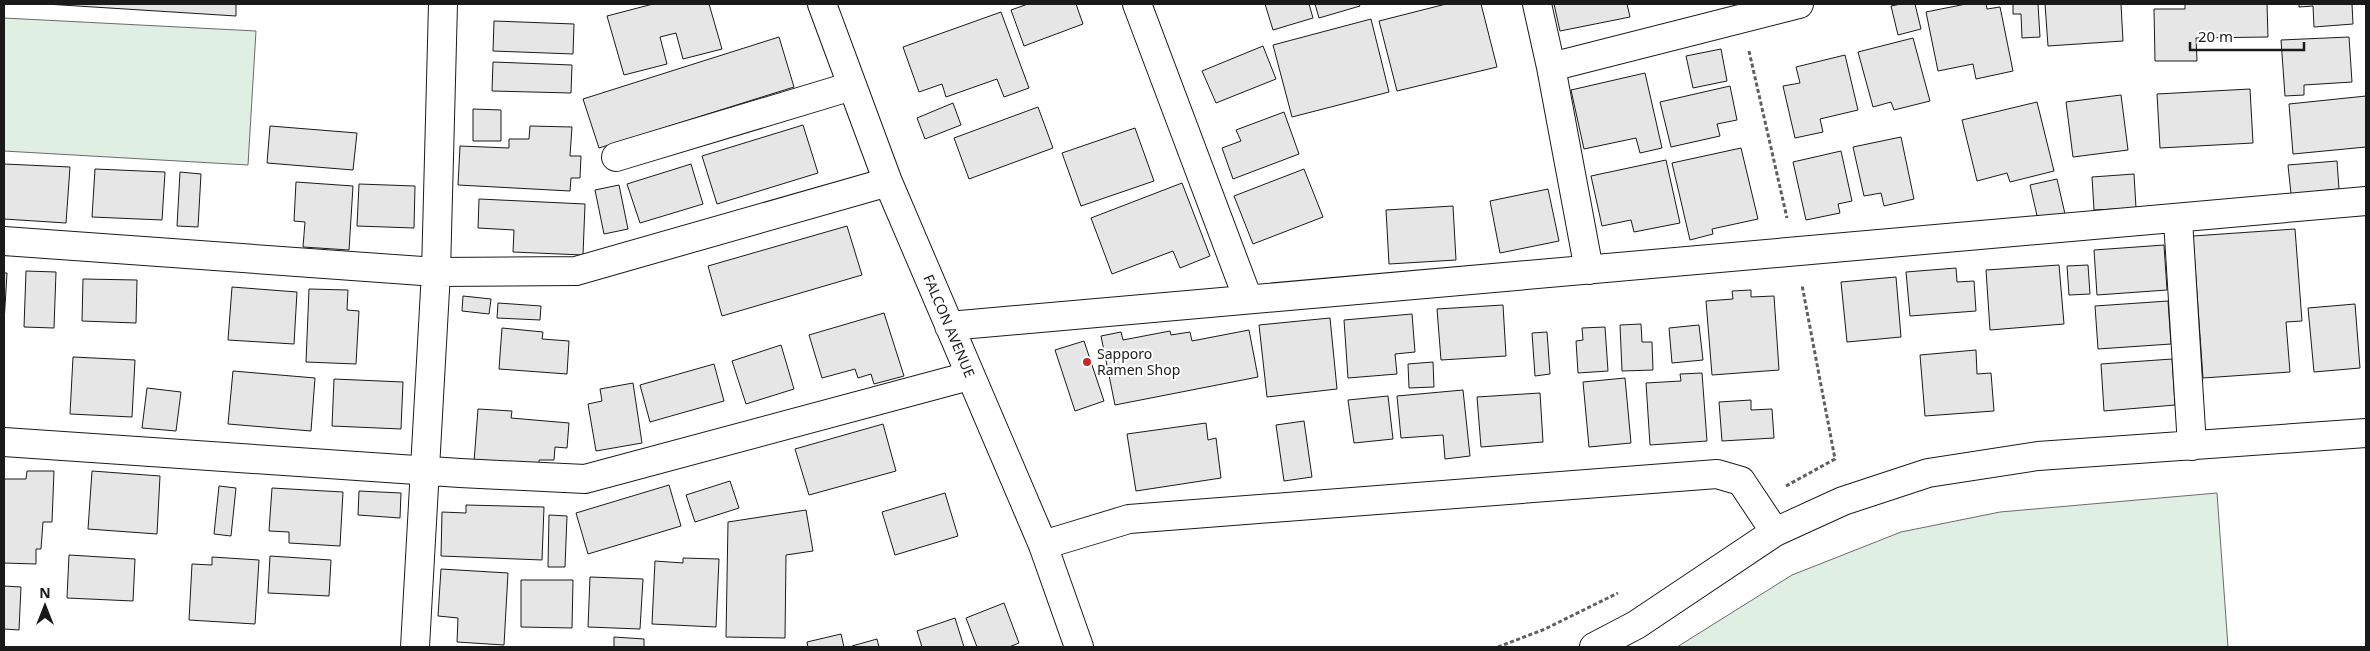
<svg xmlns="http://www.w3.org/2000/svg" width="2370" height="651" font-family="'Noto Sans',sans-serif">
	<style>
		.green { fill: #e0efe3; stroke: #6a6a6a }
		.building { fill: #e6e6e6; stroke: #1a1a1a }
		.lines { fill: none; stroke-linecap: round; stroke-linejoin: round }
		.minor-casing { stroke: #1a1a1a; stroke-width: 30 }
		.path { stroke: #5f5f5f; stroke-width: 3; stroke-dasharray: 4 2.5; stroke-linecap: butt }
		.minor { stroke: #fff; stroke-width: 28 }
		.poi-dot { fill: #c62828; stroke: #fff; stroke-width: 2 }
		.labels { text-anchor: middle; stroke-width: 4; stroke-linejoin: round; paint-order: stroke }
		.street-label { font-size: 14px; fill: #1a1a1a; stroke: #fff }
		.poi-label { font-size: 14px; fill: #1a1a1a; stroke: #fff; text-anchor: start }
	</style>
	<rect width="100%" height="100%" fill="#fff"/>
	<path class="green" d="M 4,18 L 256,31 L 248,165 L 4,151 Z
		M 2217,493 L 2228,647 L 1677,647 L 1792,575 L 1901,532 L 2000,512 Z"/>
	<path class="building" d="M 46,4 L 236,4 L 236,16 Z
		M 653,4 L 709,4 L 722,49 L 683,59 L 676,33 L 660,37 L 667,64 L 624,75 L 607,16 Z
		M 1028,4 L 1076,4 L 1083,24 L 1024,46 L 1011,10 Z
		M 1265,4 L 1309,4 L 1313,18 L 1273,30 Z
		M 1315,4 L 1359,4 L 1360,6 L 1319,18 Z
		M 1446,4 L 1481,4 L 1497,67 L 1397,91 L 1379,21 Z
		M 1554,4 L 1627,4 L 1630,17 L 1560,31 Z
		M 1901,4 L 1915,4 L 1921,29 L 1898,35 L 1891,6 Z
		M 1966,4 L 1986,4 L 1987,9 L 2000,7 L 2013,71 L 1976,79 L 1973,64 L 1938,71 L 1926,12 Z
		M 2013,4 L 2038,4 L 2040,37 L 2022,38 L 2021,14 L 2013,14 Z
		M 2045,4 L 2121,4 L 2123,41 L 2048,46 Z
		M 2185,4 L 2267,4 L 2268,37 L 2196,38 L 2197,61 L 2155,61 L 2154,9 L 2185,9 Z
		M 2299,4 L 2352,4 L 2353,24 L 2314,27 L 2313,6 L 2299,7 Z
		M 1001,12 L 1029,88 L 1004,97 L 997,79 L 946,97 L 942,84 L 919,92 L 903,47 Z
		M 1371,19 L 1389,92 L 1292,117 L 1273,45 Z
		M 494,21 L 574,24 L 573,54 L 493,51 Z
		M 779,37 L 794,87 L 599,148 L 583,99 Z
		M 2349,37 L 2352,82 L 2304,85 L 2304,95 L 2285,96 L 2281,40 Z
		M 1913,38 L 1930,101 L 1894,110 L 1891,102 L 1873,107 L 1858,52 Z
		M 1263,46 L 1276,79 L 1216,103 L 1202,71 Z
		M 1721,49 L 1727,81 L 1693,88 L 1686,56 Z
		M 1845,55 L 1858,110 L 1820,119 L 1823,132 L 1795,138 L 1783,86 L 1800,83 L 1796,67 Z
		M 493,62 L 572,65 L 571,93 L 492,91 Z
		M 1645,73 L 1662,148 L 1640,153 L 1636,138 L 1584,149 L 1571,90 Z
		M 1730,86 L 1737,120 L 1717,124 L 1720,136 L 1671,147 L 1660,102 Z
		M 2250,89 L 2253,143 L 2160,148 L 2157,94 Z
		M 2121,95 L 2128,150 L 2073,157 L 2066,102 Z
		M 2366,96 L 2366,147 L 2293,154 L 2289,104 Z
		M 2037,102 L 2054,171 L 2010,182 L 2007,173 L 1977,181 L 1962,120 Z
		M 953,103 L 961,125 L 925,139 L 917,118 Z
		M 1038,107 L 1053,148 L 969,179 L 954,138 Z
		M 473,109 L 501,110 L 501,141 L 473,141 Z
		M 1284,112 L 1299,154 L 1233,179 L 1222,148 L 1241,141 L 1236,130 Z
		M 803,125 L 818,173 L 717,204 L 702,156 Z
		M 270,126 L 357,133 L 353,170 L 267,163 Z
		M 530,126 L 572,127 L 570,156 L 581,156 L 580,178 L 571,178 L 570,191 L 458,185 L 460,146 L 509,148 L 509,139 L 529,139 Z
		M 1135,128 L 1154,181 L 1081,206 L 1062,153 Z
		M 1901,137 L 1914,199 L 1884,206 L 1881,193 L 1864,196 L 1853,147 Z
		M 1741,148 L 1758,219 L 1712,229 L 1713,234 L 1690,240 L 1672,163 Z
		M 1841,151 L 1852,201 L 1838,204 L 1840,213 L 1806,220 L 1793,162 Z
		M 1666,160 L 1680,223 L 1634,232 L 1631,220 L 1602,226 L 1591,176 Z
		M 2337,161 L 2339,189 L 2291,194 L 2288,165 Z
		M 4,164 L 70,167 L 66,223 L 4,219 Z
		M 691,164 L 703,204 L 640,223 L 627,184 Z
		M 95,169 L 165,172 L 162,220 L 92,217 Z
		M 1304,169 L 1323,217 L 1253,244 L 1234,196 Z
		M 180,172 L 201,174 L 198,227 L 177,226 Z
		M 2134,174 L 2136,208 L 2094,210 L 2092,177 Z
		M 2057,179 L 2065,214 L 2038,220 L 2030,185 Z
		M 296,182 L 353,186 L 349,250 L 303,247 L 305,222 L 294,221 Z
		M 1182,183 L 1210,256 L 1180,268 L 1173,251 L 1112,274 L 1091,218 Z
		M 359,184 L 415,186 L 414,228 L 357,226 Z
		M 619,185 L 628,229 L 604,234 L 595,190 Z
		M 1548,189 L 1559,241 L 1500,253 L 1490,201 Z
		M 479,199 L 585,204 L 583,255 L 513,252 L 514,230 L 478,228 Z
		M 1453,206 L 1456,260 L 1389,264 L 1386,210 Z
		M 847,226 L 862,275 L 722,316 L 708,266 Z
		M 2295,229 L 2302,321 L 2286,322 L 2290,372 L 2203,378 L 2193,236 Z
		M 2164,245 L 2167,290 L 2097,295 L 2094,250 Z
		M 2059,265 L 2064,324 L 1990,330 L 1986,270 Z
		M 2088,265 L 2090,294 L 2069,295 L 2067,266 Z
		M 1956,268 L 1957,282 L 1974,281 L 1976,311 L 1910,316 L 1906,272 Z
		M 26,271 L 56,272 L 54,328 L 24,327 Z
		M 4,273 L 7,273 L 4,323 Z
		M 1896,277 L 1901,337 L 1847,342 L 1841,282 Z
		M 83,279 L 137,280 L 136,323 L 82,321 Z
		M 232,287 L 297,292 L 294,344 L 228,340 Z
		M 309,289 L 348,290 L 347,310 L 359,311 L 356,364 L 306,362 Z
		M 1751,290 L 1751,297 L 1774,296 L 1779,370 L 1712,375 L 1706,301 L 1733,299 L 1732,291 Z
		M 463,296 L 491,299 L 489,314 L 462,311 Z
		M 2168,301 L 2171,344 L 2098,349 L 2095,306 Z
		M 498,303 L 541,306 L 540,320 L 497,318 Z
		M 2355,304 L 2360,368 L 2314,372 L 2308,308 Z
		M 1503,305 L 1506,356 L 1441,360 L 1437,309 Z
		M 884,313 L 904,376 L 874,384 L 871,374 L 858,378 L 855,369 L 822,378 L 809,335 Z
		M 1412,314 L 1415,352 L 1395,354 L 1397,374 L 1348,378 L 1344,320 Z
		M 1330,318 L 1337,389 L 1267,397 L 1259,325 Z
		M 1641,324 L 1642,342 L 1652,342 L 1653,370 L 1622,371 L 1620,325 Z
		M 1699,325 L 1703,360 L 1672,363 L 1669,328 Z
		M 1605,327 L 1608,371 L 1578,373 L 1576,341 L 1583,340 L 1582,328 Z
		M 502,328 L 543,332 L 542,339 L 569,341 L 567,374 L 499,369 Z
		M 1249,330 L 1258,377 L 1115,405 L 1101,336 L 1121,332 L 1123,340 L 1170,331 L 1171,335 L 1190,332 L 1192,341 Z
		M 1547,332 L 1550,374 L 1535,376 L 1532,333 Z
		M 1084,341 L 1104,401 L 1075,411 L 1055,350 Z
		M 781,345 L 794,389 L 746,404 L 732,361 Z
		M 1976,350 L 1977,374 L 1991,373 L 1994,411 L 1925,416 L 1920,355 Z
		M 73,357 L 135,360 L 132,417 L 70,414 Z
		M 2172,359 L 2175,405 L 2104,411 L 2101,364 Z
		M 1433,362 L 1434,387 L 1409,388 L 1408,364 Z
		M 714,364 L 724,401 L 650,422 L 640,385 Z
		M 233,371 L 315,378 L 311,431 L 228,424 Z
		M 1702,373 L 1707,441 L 1650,445 L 1646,383 L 1681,381 L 1680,374 Z
		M 1625,378 L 1631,443 L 1589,447 L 1583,382 Z
		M 334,379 L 403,382 L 401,429 L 332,426 Z
		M 633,383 L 642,443 L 596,451 L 588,404 L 602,401 L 600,389 Z
		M 147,388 L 181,392 L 176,431 L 142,428 Z
		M 1463,390 L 1470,456 L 1445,459 L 1443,435 L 1401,438 L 1397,396 Z
		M 1540,393 L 1543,442 L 1481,447 L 1477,397 Z
		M 1388,396 L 1393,439 L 1354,443 L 1348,400 Z
		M 1751,400 L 1751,410 L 1772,409 L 1774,438 L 1722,441 L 1719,402 Z
		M 478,409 L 512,411 L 511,418 L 569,423 L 567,448 L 555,447 L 554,460 L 539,460 L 539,467 L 474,462 Z
		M 1304,421 L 1312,477 L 1284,481 L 1276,425 Z
		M 1206,423 L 1208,440 L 1216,438 L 1221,478 L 1136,491 L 1127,434 Z
		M 883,424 L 896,471 L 809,495 L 795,449 Z
		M 27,471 L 54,471 L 52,522 L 43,522 L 41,549 L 36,549 L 36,564 L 4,563 L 4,479 L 26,479 Z
		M 92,471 L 160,476 L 157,534 L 88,529 Z
		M 730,481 L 739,508 L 695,522 L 686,495 Z
		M 669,485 L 681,526 L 588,554 L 576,513 Z
		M 219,486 L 236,488 L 231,536 L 214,534 Z
		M 272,488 L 343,492 L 340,546 L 289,543 L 289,532 L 269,531 Z
		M 359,491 L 401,493 L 400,518 L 358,515 Z
		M 945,493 L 958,536 L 895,555 L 882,512 Z
		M 466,505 L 544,507 L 542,560 L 441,556 L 442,512 L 466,513 Z
		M 806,510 L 813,551 L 786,555 L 785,638 L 726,637 L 728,522 Z
		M 549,515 L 567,516 L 565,567 L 548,567 Z
		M 69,555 L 135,559 L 133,601 L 67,598 Z
		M 270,556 L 331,560 L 329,596 L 268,593 Z
		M 212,557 L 259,560 L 255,624 L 189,620 L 192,564 L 212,565 Z
		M 683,558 L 719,559 L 716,627 L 652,624 L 655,561 L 683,563 Z
		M 441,569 L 508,573 L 504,645 L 457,642 L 458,618 L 438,616 Z
		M 590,577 L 643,579 L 640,629 L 588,627 Z
		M 521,580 L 573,580 L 572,628 L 521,627 Z
		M 4,586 L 21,587 L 19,630 L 4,629 Z
		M 1004,603 L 1019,643 L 1009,647 L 977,647 L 966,618 Z
		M 955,618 L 964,647 L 922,647 L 917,631 Z
		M 841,634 L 844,647 L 808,647 L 807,642 Z
		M 614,637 L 644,639 L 644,647 L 614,647 Z
		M 877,639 L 879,647 L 853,647 L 852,646 Z"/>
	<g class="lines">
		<defs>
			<path id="minor" d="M 822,4 L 888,182 L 1043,545 L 1079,647
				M 1137,4 L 1248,299
				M 1537,4 L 1551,67 L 1589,270
				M 1551,67 L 1799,4
				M 616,157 L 852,86
				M 2178,220 L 2192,446
				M 4,241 L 436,272 L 576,271 L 888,182
				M 949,326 L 2366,201
				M 4,442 L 460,473 L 585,479 L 969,376
				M 1043,545 L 1129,519 L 1717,474 L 1741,481 L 1775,532
				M 415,647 L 436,272 L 443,4
				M 1594,647 L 1636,625 L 1775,532 L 1843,501 L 1928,473 L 2038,456 L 2366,433"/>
		</defs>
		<use href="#minor" class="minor-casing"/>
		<path class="path" d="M 1749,51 L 1787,218
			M 1786,486 L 1835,459 L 1802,285
			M 1498,647 L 1545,629 L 1618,593"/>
		<use href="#minor" class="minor"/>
	</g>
	<circle class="poi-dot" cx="1087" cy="362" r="5"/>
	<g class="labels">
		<g class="street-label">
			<text transform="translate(949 326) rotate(67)" y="5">FALCON AVENUE</text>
		</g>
		<g class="poi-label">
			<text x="1097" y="359">Sapporo<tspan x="1097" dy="16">Ramen Shop</tspan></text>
		</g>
	</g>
	<rect width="2370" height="651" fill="none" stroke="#1a1a1a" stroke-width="10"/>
	<g transform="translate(45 606)" stroke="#ffffff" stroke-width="4" paint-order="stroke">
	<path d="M0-4L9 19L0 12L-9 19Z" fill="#1a1a1a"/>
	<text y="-8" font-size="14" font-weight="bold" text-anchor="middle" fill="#1a1a1a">N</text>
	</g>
	<path d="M2190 42v8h114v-8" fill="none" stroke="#1a1a1a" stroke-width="2.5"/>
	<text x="2198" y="42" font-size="15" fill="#1a1a1a" stroke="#ffffff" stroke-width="4" paint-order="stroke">20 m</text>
</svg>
